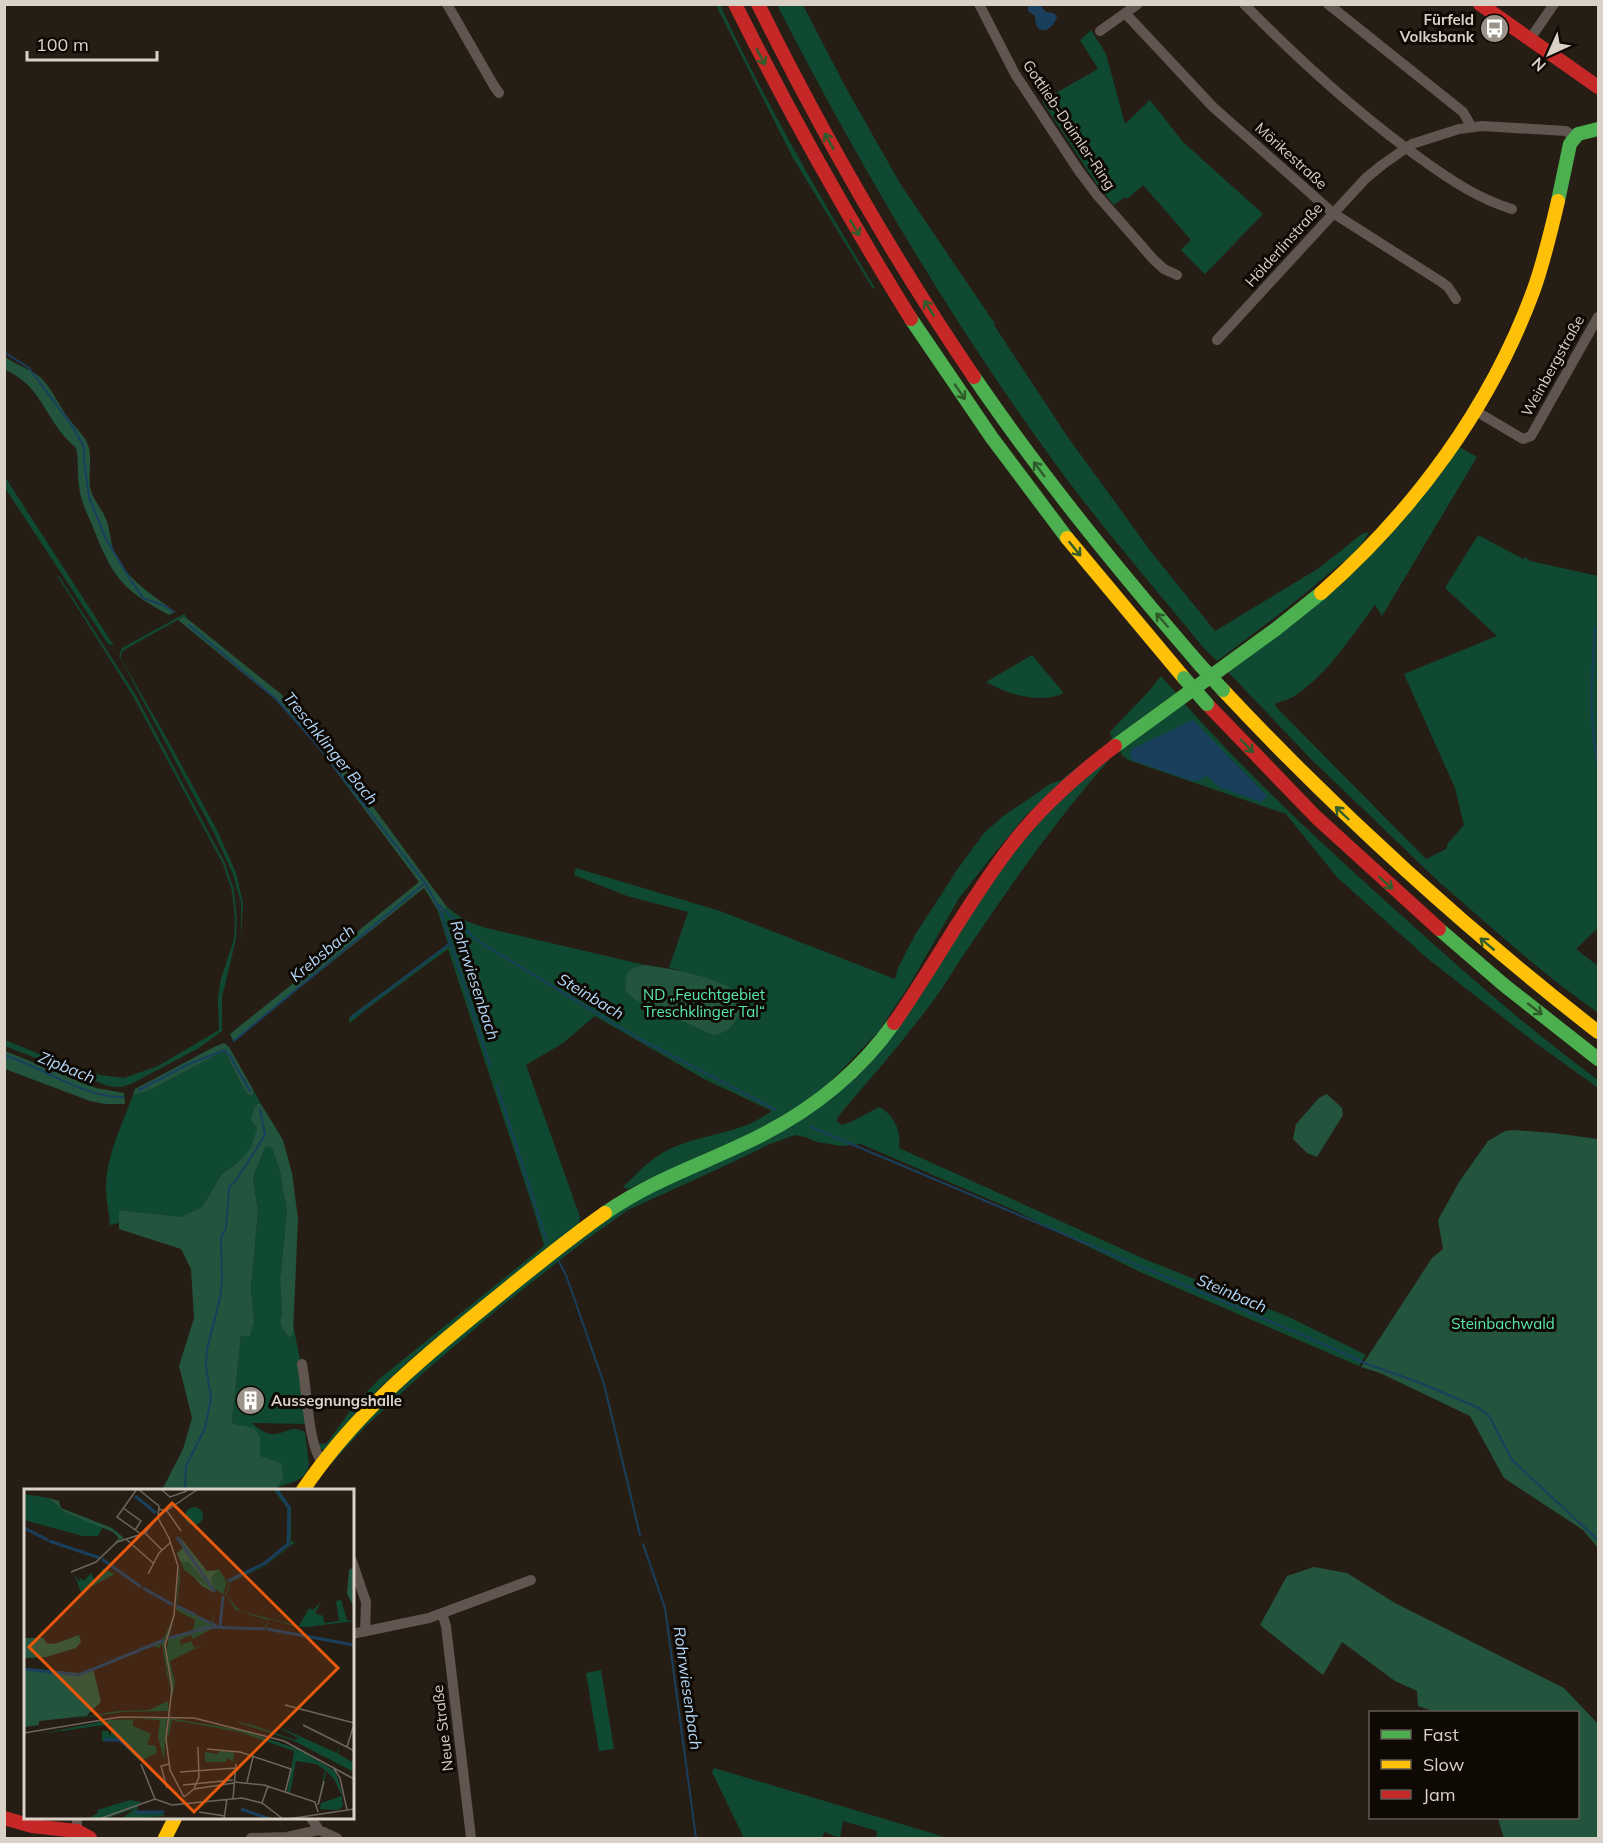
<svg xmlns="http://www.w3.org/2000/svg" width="1603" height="1843" font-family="Mulish,sans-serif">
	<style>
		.green { fill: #104932 }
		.forest { fill: #23543e }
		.water { fill: #193f5d }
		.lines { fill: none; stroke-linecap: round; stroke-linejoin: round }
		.stream { stroke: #193f5d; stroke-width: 2 }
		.street { stroke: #61554f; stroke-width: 10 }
		.fast { stroke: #4caf50; stroke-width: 14 }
		.slow { stroke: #ffc107; stroke-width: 14 }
		.jam { stroke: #c62828; stroke-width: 14 }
		.fast-bridge { stroke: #4caf50; stroke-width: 14 }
		.oneway { stroke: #2e5c2a }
		.labels { text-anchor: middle; stroke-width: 6; stroke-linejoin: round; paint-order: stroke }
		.poi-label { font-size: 15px; font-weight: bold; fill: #dad1c7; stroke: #0f0904; text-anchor: end }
		.street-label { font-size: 15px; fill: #dad1c7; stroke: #0f0904 }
		.park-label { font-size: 15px; fill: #57ebad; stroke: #0f0904 }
		.water-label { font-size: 16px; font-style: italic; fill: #b2d7f9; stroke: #0f0904 }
		.inset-river { fill: none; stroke: #193f5d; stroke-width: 3 }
		.inset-road { fill: none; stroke: #6e665c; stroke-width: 1.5 }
		.view { fill: #e8590c; fill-opacity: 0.15; stroke: #e8590c; stroke-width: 3 }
		.inset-edge { fill: none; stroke: #dad1c7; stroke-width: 3 }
	</style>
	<rect width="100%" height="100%" fill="#261e15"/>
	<path class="green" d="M 716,5 L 720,5 C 765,102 819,196 875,288 L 873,289 L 793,158 Z
		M 777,5 L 803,5 L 846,88 L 901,185 L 995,324 L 994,325 L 1067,436 L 1152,553 L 1215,631 L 1319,568 L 1362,534 L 1369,532 C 1361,549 1342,563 1327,575 C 1292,605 1255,633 1217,661 L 1203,647 C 1149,581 1093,517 1044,448 C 943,308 856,158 777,5 Z
		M 1091,30 L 1106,54 L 1125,124 L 1150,100 L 1183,142 L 1263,214 L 1205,274 L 1181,250 L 1191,240 L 1143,185 L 1127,199 L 1125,197 L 1114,205 L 1098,186 L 1042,101 L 1098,69 L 1080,40 Z
		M 1456,445 L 1477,457 L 1382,616 L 1375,605 C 1351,637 1327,675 1293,697 C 1288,700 1281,701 1275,704 L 1277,708 L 1426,859 L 1446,849 L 1448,843 L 1464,825 L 1455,788 L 1404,674 L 1497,636 L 1445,588 L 1478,535 L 1523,559 L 1525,557 L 1530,561 L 1598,576 L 1598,638 L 1597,643 L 1598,716 L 1598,928 L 1576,949 L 1598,966 L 1598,1013 L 1555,981 L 1515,948 L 1438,881 L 1312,760 L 1227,671 L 1296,621 Z
		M 5,477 L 114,646 L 108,644 L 5,488 Z
		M 59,576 L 135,694 L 225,863 L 234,890 L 237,919 L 236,939 L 222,997 L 222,1031 L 199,1048 L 131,1084 L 121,1087 L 108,1086 L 5,1046 L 5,1040 L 74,1068 L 100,1075 L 124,1078 L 158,1066 L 219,1030 L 218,997 L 221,979 L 234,939 L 235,919 L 232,891 L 223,864 L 133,696 L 58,577 Z
		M 184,614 L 189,620 L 183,617 L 124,650 L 121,654 L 121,659 L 165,735 L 218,832 L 236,873 L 243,903 L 241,939 L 241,903 L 233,874 L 214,833 L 119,656 L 122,648 Z
		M 1032,655 L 1063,692 L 1062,694 C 1039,704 1007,694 986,682 Z
		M 1161,676 L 1176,693 L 1112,739 L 1110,732 L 1150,690 Z
		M 1183,702 C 1251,778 1326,848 1402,916 C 1465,973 1530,1030 1598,1080 L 1598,1088 L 1533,1041 L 1427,958 L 1337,877 L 1286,814 L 1128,760 L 1122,755 L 1119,749 Z
		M 1100,749 L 1100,752 L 1026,815 L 997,850 L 959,898 L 910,984 L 879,1031 L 831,1081 L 805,1102 L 751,1134 L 699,1156 L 628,1189 L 623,1187 C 640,1170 656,1153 679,1145 C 712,1133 742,1133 772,1111 L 704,1079 L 595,1016 L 563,1043 L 526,1065 L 580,1217 L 579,1224 C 518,1273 455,1320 396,1373 C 370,1396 347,1423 324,1450 L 318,1448 L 318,1444 L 327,1443 L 353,1407 L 379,1379 L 544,1246 L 535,1214 L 448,949 L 368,1008 L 350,1023 L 349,1022 L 349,1018 L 353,1014 L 448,944 L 437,909 L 442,912 L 447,907 L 466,921 L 486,928 L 645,965 L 635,967 L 684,971 L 669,968 L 688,912 L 627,896 L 574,875 L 576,868 L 720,911 L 895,979 L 898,968 L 915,935 L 957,870 L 984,833 L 1002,817 L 1050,784 L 1061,780 Z
		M 1109,758 L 1109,760 C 1057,819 1012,883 969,947 C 956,965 946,984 933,1001 C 904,1040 872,1077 840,1114 L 836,1121 L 842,1125 C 852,1123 870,1111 880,1107 C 895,1117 901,1130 899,1148 L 1142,1258 L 1289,1317 L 1366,1355 L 1359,1366 L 1138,1271 L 1014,1210 L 889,1156 L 861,1144 L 842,1146 L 817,1142 L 805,1137 L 795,1135 L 770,1144 L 718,1169 L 628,1210 L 587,1239 L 499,1308 L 423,1373 L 365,1427 L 327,1468 L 321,1470 L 426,1357 L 643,1191 L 750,1144 L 864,1061 L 970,906 L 1051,804 Z
		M 224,1052 C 234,1066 238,1082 248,1095 L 252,1096 L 254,1091 L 261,1104 L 257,1104 L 254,1108 L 252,1121 L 257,1128 L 252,1148 L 237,1163 L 221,1175 L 202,1207 L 181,1217 L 119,1210 L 119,1223 L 110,1225 C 109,1214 107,1203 106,1192 C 105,1158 122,1125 133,1095 L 150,1090 L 218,1054 Z
		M 266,1146 L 272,1146 L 280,1172 L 287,1212 L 280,1279 L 282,1313 L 280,1321 L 285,1334 L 293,1334 L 293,1324 L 301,1365 L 307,1424 L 252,1423 C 279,1449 285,1420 305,1432 L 309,1464 C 307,1481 289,1483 275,1488 L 283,1478 L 260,1457 L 260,1437 L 233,1424 L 232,1420 L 241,1335 L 254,1320 L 251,1288 L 258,1212 L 253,1177 Z
		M 601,1670 L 614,1749 L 599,1751 L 586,1673 Z
		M 714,1768 L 948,1838 L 876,1838 L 877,1831 L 843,1821 L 840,1838 L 824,1832 L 822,1838 L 744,1838 L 712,1772 Z"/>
	<path class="forest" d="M 4,356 C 15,365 29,368 40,377 C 52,388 59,406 69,419 C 75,427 84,435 88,445 C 93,458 87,476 91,491 C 94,501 102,509 106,519 C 110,529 110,541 114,551 C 126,580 151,593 175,612 L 169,615 C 122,589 114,579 94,530 C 88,514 81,504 79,486 C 77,473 79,460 76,448 C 72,444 67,440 63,435 C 43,410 37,383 5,370 Z
		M 183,617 L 189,620 L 281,694 L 318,732 L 447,907 L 442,912 L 437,909 L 424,888 L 233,1041 L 230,1034 L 419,882 L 311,738 L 276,700 L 178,620 Z
		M 645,965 C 672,969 731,978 746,1002 C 738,1017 732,1033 713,1035 L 636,1000 L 625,990 L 627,973 L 635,967 Z
		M 224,1043 L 229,1047 L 254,1091 L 252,1096 L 248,1095 C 238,1082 234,1065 224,1052 L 218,1054 L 150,1090 L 133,1095 L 135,1089 L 214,1047 Z
		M 5,1051 L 96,1088 L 124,1093 L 125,1104 L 105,1104 L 90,1101 L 5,1069 Z
		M 1327,1094 L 1342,1108 L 1343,1115 L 1317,1157 L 1307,1153 L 1293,1139 L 1296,1124 L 1319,1098 Z
		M 257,1104 L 261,1104 L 283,1140 L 292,1173 L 298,1219 L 293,1334 L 289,1337 L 282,1329 L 280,1321 L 282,1313 L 280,1279 L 287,1212 L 280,1172 L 272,1147 L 266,1146 L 253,1177 L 258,1212 L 251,1288 L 254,1320 L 250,1336 L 241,1336 L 232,1420 L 233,1424 L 254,1428 L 260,1437 L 260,1456 L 281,1463 L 283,1478 L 275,1490 L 162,1490 L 183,1449 L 192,1418 L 179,1366 L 194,1318 L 191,1269 L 181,1249 L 119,1229 L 119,1210 L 181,1217 L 202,1207 L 221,1175 L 237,1163 L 251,1148 L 257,1128 L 251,1121 L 254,1108 Z
		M 1514,1130 L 1553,1133 L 1598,1139 L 1598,1548 L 1583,1530 L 1504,1478 L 1470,1416 L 1380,1373 L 1361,1367 L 1432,1258 L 1443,1249 L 1438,1220 L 1459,1182 L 1488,1141 L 1505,1131 Z
		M 1314,1567 L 1347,1573 L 1395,1603 L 1564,1688 L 1598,1724 L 1598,1838 L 1504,1838 L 1498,1819 L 1496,1818 L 1578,1818 L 1578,1712 L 1436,1712 L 1418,1706 L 1417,1691 L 1395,1681 L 1342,1642 L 1323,1675 L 1260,1625 L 1287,1576 Z"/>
	<path class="water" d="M 1030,4 L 1040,5 L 1046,12 L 1053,13 L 1057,16 C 1056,24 1045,36 1037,27 C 1036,25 1035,18 1035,16 L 1028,11 L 1028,6 Z
		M 1193,720 L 1267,796 L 1261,802 L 1219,787 L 1206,775 L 1200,780 L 1192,781 L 1132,760 C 1129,755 1129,752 1134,748 Z"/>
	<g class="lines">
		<path class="stream" d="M 4,352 L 29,368 L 73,427 L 84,447 L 84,459 L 89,497 L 106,539 L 130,579 L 143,598 L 167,607 L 174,612
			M 189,625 L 276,699 L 318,746 L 425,883 L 440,910 L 490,1065
			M 1595,628 C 1592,673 1588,720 1598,765
			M 439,905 L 478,941 L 636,1037 L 776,1110
			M 351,1018 L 449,944
			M 234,1041 L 424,884
			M 4,1055 C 40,1066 85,1098 123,1097
			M 497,1086 L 547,1242
			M 139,1090 L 187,1065 L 224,1050 L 230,1056 L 250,1091
			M 811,1127 L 1307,1337 L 1367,1364 L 1418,1382 L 1479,1408 L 1489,1416 L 1512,1460 L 1598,1540
			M 559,1262 L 566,1275 L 604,1384 L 640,1535
			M 185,1490 L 186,1466 L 205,1428 L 211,1398 L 206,1367 L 207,1349 L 220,1298 L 222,1280 L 221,1238 L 226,1228 L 229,1188 L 239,1176 L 265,1135 L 260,1109
			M 643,1544 L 665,1608 L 696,1838"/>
		<path class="street" d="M 447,4 L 494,86 L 499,93
			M 979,4 L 1015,74 L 1079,171 L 1097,195 L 1154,260 L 1164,269 L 1177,275
			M 1244,4 C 1300,61 1359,115 1424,161 C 1452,181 1479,199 1512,209
			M 1328,4 L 1463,112 L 1471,126
			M 1125,13 L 1213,107 L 1333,213 L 1443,283 L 1448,287 L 1456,299
			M 1100,31 L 1138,4
			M 1530,39 L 1554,4
			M 1217,340 L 1366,178 L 1382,165 L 1412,144 L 1459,129 L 1482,126 L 1566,131 L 1574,137
			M 1474,410 L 1523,439 L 1531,436 L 1598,317
			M 302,1364 C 307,1389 308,1445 322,1462
			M 352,1561 L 366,1602 L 365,1631
			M 442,1613 L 446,1626 L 471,1838
			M 352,1634 L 429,1618 L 531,1580
			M 311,1818 L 319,1830 L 337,1838
			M 77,1831 L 77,1818
			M 251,1838 L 287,1837 L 319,1830"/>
		<path class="fast" d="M 1558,201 L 1570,144 L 1578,134 L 1598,129
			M 911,319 L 992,438 L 1067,538
			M 974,377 C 1043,478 1120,572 1200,665
			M 1115,746 L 1276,629 L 1321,593
			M 1439,929 L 1504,985 L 1598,1059
			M 605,1213 C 650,1182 692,1168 741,1145 C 801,1118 855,1078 894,1023"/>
		<path class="slow" d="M 1067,538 L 1184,678
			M 1321,593 C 1414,511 1491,407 1534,289 C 1544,261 1551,231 1558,201
			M 1223,690 C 1341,816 1462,926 1598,1032
			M 303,1490 C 353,1416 417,1362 486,1306 C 525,1274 564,1242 605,1213
			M 165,1838 L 175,1818"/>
		<path class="jam" d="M 735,4 C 789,112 847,216 911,319
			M 758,4 C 822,133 893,258 974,377
			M 1480,4 L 1598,87
			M 1207,704 L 1316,817 L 1439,929
			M 894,1023 C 934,966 967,903 1010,847 C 1039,808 1077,775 1115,746
			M 4,1818 L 32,1826 L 77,1831 L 90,1838"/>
		<path class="fast-bridge" d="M 1200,665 L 1223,690
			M 1184,678 L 1207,704"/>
	</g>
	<defs><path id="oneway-shaft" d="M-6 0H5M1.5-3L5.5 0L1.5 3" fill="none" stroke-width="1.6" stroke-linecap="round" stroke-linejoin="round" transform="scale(1.5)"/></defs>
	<g class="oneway">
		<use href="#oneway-shaft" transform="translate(761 57) rotate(62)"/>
		<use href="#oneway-shaft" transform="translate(829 141) rotate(-119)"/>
		<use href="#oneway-shaft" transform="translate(855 228) rotate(59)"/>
		<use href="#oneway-shaft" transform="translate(929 308) rotate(-122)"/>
		<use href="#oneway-shaft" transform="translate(960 392) rotate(55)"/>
		<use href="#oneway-shaft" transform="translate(1039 469) rotate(-127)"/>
		<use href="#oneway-shaft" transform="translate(1075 549) rotate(51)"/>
		<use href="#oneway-shaft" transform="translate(1162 620) rotate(-131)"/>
		<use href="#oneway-shaft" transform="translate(1247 746) rotate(46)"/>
		<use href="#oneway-shaft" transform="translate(1342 813) rotate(-136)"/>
		<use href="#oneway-shaft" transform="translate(1386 883) rotate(42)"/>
		<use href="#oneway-shaft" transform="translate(1487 944) rotate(-140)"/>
		<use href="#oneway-shaft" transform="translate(1535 1009) rotate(38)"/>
	</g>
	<defs>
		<symbol id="bus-disc" viewBox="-11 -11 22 22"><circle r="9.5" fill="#9b9289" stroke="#0f0904"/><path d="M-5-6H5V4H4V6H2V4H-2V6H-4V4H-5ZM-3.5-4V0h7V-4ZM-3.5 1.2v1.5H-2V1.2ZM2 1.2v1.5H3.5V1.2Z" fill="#fff"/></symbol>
		<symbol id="building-disc" viewBox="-11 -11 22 22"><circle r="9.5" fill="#9b9289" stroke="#0f0904"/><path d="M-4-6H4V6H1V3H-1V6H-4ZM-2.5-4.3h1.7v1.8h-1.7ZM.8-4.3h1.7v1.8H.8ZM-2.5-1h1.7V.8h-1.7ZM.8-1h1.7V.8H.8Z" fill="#fff"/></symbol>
	</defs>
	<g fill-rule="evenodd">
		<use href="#bus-disc" x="1478" y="12" width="33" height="33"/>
		<use href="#building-disc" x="234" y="1384" width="33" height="33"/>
	</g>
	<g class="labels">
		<g class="poi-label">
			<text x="1474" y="25">Fürfeld<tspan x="1474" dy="17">Volksbank</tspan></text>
			<text x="271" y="1406" text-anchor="start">Aussegnungshalle</text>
		</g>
		<g class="street-label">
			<text transform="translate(1069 125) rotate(56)" y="5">Gottlieb-Daimler-Ring</text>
			<text transform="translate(1291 156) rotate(42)" y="5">Mörikestraße</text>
			<text transform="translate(1284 245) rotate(-48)" y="5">Hölderlinstraße</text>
			<text transform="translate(1553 366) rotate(-61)" y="5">Weinbergstraße</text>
			<text transform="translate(443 1728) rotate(-97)" y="5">Neue Straße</text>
		</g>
		<g class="park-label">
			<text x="704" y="1000">ND „Feuchtgebiet<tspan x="704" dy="17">Treschklinger Tal“</tspan></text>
			<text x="1503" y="1329">Steinbachwald</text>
		</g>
		<g class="water-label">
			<text transform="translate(331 748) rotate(51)" y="6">Treschklinger Bach</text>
			<text transform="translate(322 953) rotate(-40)" y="6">Krebsbach</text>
			<text transform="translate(475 980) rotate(72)" y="6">Rohrwiesenbach</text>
			<text transform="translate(591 996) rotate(31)" y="6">Steinbach</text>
			<text transform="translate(67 1067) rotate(22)" y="6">Zipbach</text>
			<text transform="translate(1232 1293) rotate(23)" y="6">Steinbach</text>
			<text transform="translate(688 1688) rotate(82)" y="6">Rohrwiesenbach</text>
		</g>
	</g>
	<g transform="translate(24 1489)">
		<rect width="330" height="330" fill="#261e15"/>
		<path d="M 249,0 L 254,0 L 267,18 L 267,52 L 271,53 L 243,76 L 207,93 L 202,107 L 216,122 L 275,137 L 285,119 L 289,121 L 297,113 L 291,124 L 299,127 L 300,134 L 315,132 L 312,112 L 317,111 L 323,131 L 330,132 L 283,138 L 271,137 L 244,130 L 244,133 L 242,141 L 241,140 L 244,131 L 212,121 L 201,106 L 207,91 L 242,76 L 266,56 L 263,19 ZM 0,5 L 25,9 L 40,23 L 79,38 L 74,47 L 59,47 L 0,31 ZM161 27a9 9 0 1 1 18 0a9 9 0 1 1-18 0ZM 156,70 L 165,72 L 187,100 L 160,81 ZM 155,78 L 156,89 L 153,116 L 188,134 L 191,119 L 189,134 L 193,137 L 169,150 L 167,146 L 156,151 L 157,156 L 167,152 L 170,159 L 184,153 L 146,172 L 151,193 L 148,211 L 142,165 L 145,145 L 151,129 L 145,148 L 169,141 L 171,131 L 152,121 ZM 77,79 L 91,85 L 57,103 L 49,83 L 55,93 L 56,89 L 60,92 L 67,84 L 71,93 L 79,83 ZM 194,79 L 203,93 L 199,105 L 188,99 L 187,89 ZM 151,124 L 141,154 L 146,204 L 138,154 L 135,159 L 130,157 L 70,180 L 134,154 L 140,149 ZM 144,212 L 145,222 L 99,223 L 48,230 L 93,222 L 125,221 ZM 143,229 L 140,271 L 134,248 L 136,231 L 109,230 L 109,237 L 127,245 L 123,256 L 131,256 L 133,264 L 116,272 L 95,252 L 78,252 L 78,242 L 84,242 L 87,249 L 87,235 L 16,245 L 86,231 ZM 145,229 L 218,241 L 274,260 L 311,282 L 317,299 L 319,317 L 314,321 L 296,320 L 297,314 L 318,307 L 310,290 L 302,282 L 296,312 L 294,314 L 301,281 L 292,275 L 272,272 L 266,304 L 263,304 L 270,262 L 216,243 L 148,231 L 143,254 ZM 209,232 L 228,236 L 271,251 L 274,249 L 253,237 L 313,264 L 316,256 L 314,265 L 330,274 L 330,283 L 268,251 ZM 195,261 L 211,264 L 209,271 L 213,274 L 202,269 L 202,273 L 181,273 L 181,263 L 194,265 ZM 106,311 L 117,313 L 111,323 L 135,323 L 141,327 L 97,330 L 112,319 L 81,330 L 63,330 L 74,324 L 73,321 Z" fill="#104932"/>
		<path d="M 25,9 L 35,12 L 37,19 L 88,39 L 100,49 L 90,54 L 95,49 L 89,43 L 40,23 ZM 157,49 L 183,82 L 194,81 L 187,89 L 191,104 L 178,97 L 168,86 L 187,100 L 165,73 L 156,72 L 153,64 L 158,60 ZM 330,78 L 330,118 L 323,105 L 325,81 ZM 55,146 L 57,153 L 52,159 L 22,168 L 0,169 L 0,149 L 20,149 L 22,154 L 30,155 ZM 0,179 L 55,184 L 69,179 L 77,213 L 62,227 L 15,232 L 15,236 L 0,238 Z" fill="#23543e"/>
		<path class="inset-river" d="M 111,7 L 132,24M 0,39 L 24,51M 153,48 L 191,103M 25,52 L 76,69M 78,70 L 117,98M 204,92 L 241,74 L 264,55 L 265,18 L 252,0M 119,99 L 149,116M 153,117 L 172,126M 174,128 L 193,137M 196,138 L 199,107M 243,140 L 330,156M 145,149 L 186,138 L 241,140M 0,180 L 55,186 L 140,151M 80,251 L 96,251 L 114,266M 217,320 L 246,330M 111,323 L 140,323"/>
		<path class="inset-road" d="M 113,0 L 93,28 L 117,45M 114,0 L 135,17 L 134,29 L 145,49 L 154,77 L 150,126 L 141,156 L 148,199 L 142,250 L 146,281 L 160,308M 137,0 L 146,8 L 163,2M 99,19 L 117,32 L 111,41M 135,20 L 142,22 L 174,0M 143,22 L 157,42M 121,44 L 138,61M 103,51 L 129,74M 47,83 L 72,73 L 93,53 L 121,44 L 134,28M 124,85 L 135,64 L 147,53M 261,216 L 330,234M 330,235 L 323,258 L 330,262M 279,236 L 323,258M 0,244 L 96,228 L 170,229 L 260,252 L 330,290M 183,260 L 216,263 L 267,280 L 261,304M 117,275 L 131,310M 309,278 L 316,289 L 323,321M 156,283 L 212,279M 210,293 L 240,296 L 291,313 L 294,323M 223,293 L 229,268M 159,296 L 209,291M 143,299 L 137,277 L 145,275M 170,300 L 175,288 L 174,258M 160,308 L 170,300 L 210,294M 209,310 L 212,275M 238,314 L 244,297M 294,316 L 300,292M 175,323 L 201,327M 75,330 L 131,310 L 148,316 L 218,309 L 238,314 L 259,330M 200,330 L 203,310M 264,330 L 330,320"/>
		<path class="view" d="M 148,14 L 314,179 L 170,323 L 5,158 Z"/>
		<rect width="330" height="330" class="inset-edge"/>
	</g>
	<rect width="1603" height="1843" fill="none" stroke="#dad1c7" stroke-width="12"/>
	<rect x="1369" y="1711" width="210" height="108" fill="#0f0904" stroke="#605952" stroke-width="1.5"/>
	<rect x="1381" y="1730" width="30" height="9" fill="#4caf50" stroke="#605952" stroke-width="1.5"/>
	<text x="1423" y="1741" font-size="18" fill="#dad1c7">Fast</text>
	<rect x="1381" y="1760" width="30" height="9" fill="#ffc107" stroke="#605952" stroke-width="1.5"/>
	<text x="1423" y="1771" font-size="18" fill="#dad1c7">Slow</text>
	<rect x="1381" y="1790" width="30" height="9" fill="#c62828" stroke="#605952" stroke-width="1.5"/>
	<text x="1423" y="1801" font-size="18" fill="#dad1c7">Jam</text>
	<g transform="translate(1549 54) rotate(225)" stroke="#0f0904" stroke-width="4.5" paint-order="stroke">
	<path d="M0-4.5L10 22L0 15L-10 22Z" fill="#dad1c7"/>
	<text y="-9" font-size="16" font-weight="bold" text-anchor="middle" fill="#dad1c7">N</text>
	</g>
	<path d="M27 51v9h130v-9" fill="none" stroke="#dad1c7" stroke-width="3"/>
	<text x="36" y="51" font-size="18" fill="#dad1c7" stroke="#0f0904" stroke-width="4.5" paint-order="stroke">100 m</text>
</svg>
